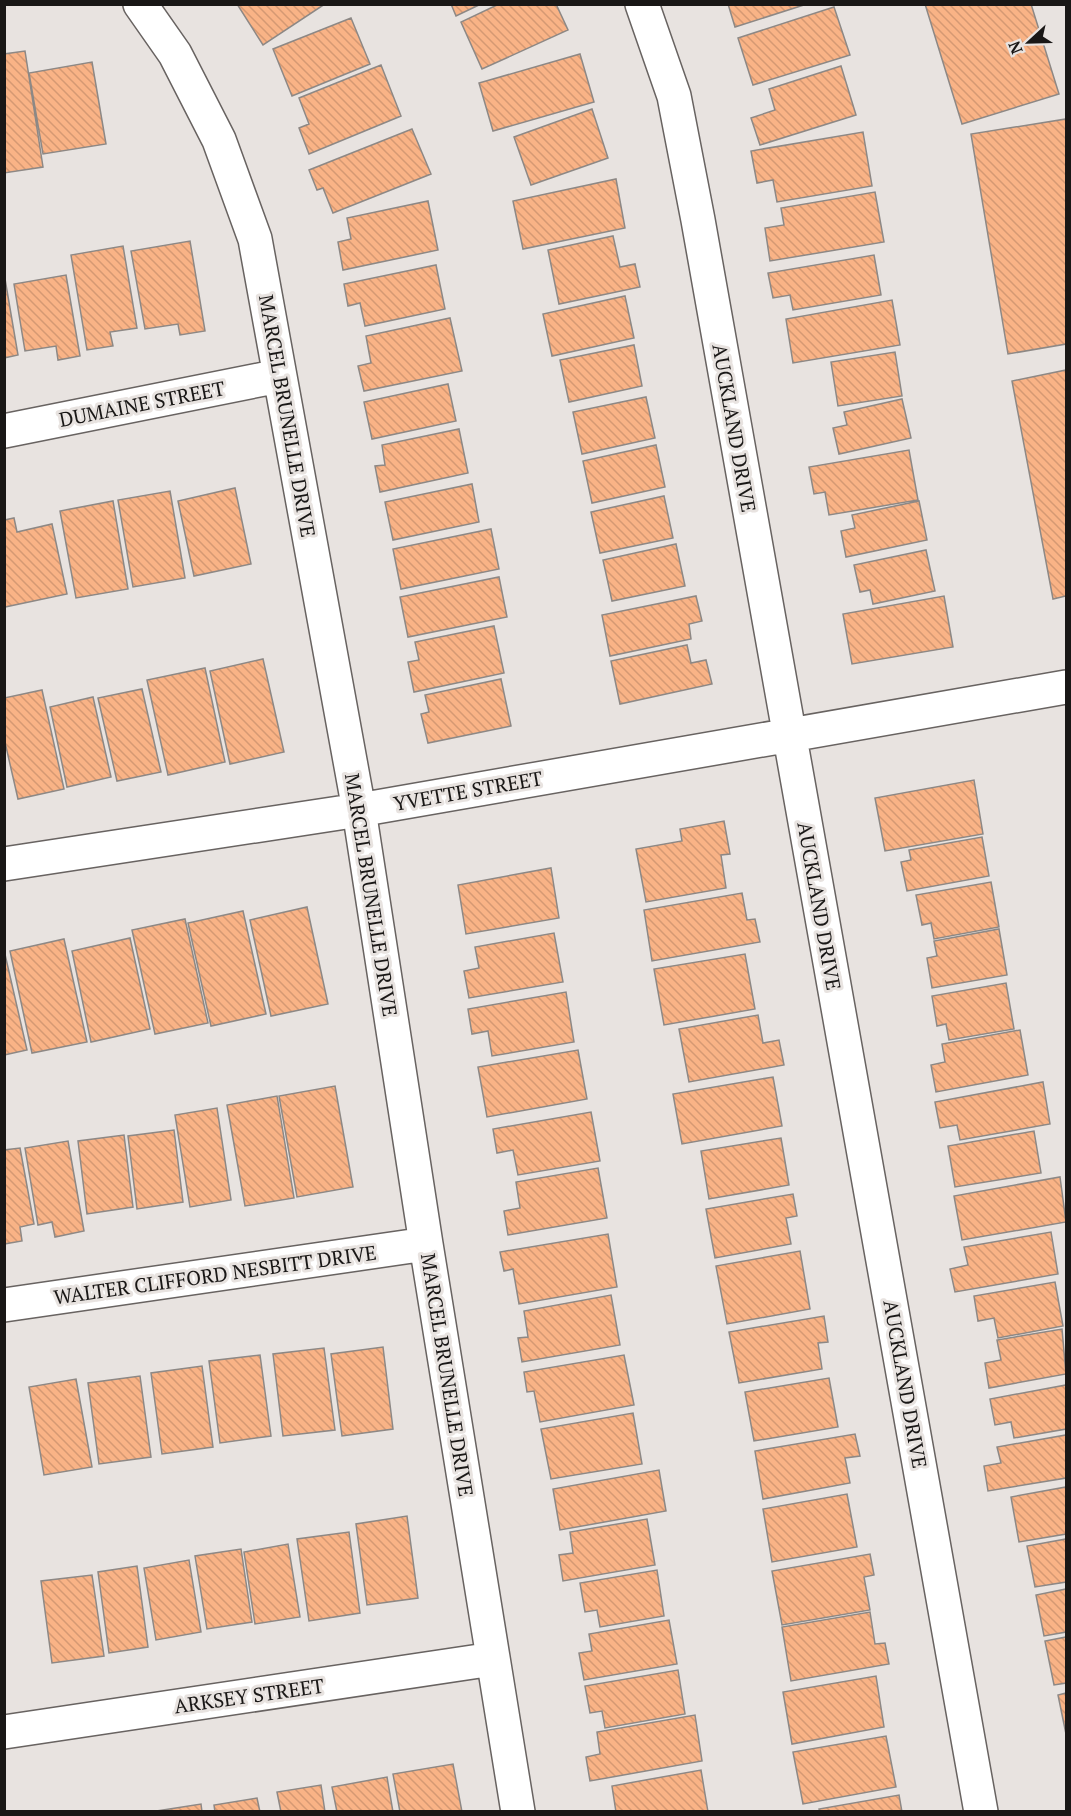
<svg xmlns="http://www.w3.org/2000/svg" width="1071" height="1816" font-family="'PT Serif',serif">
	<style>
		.building { fill: url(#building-back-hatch); stroke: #8d8885; stroke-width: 1.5 }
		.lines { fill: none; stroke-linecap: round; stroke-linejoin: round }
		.minor-casing { stroke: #686361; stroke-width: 36 }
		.minor { stroke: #fff; stroke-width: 33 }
		.labels { text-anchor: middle; stroke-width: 6; stroke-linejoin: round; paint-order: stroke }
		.street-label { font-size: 20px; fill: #191716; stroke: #e8e3e0 }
	</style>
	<defs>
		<pattern id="building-back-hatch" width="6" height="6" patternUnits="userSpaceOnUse" patternTransform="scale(1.5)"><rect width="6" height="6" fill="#f9b386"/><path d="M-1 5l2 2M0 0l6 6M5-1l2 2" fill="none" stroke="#d59973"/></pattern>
	</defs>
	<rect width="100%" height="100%" fill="#e8e3e0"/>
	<path class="building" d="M 237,4 L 325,4 L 263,45 Z
		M 451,4 L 481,4 L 456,16 Z
		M 499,4 L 556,4 L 568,30 L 482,69 L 461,22 Z
		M 728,4 L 807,4 L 735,27 Z
		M 925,4 L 1031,4 L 1059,94 L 962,124 Z
		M 834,7 L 850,55 L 753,85 L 738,38 Z
		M 351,18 L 370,64 L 292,96 L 273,49 Z
		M 25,51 L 43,167 L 4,173 L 4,54 Z
		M 580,54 L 594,102 L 493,131 L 479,83 Z
		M 92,62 L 106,144 L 43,154 L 29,73 Z
		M 381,65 L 401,116 L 309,154 L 299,128 L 309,124 L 299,98 Z
		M 841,66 L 856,115 L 760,145 L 751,118 L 775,110 L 769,89 Z
		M 592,109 L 608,158 L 531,185 L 514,137 Z
		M 1066,119 L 1066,344 L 1008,354 L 971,134 Z
		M 412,129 L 431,174 L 333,213 L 323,188 L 317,190 L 309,170 Z
		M 863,132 L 872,186 L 777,202 L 773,180 L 757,183 L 751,151 Z
		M 616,179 L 625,228 L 523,249 L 513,201 Z
		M 875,192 L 884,242 L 770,261 L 765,228 L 784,225 L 781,208 Z
		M 428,201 L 438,250 L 343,270 L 338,242 L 351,239 L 347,218 Z
		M 613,236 L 620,267 L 635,264 L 640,287 L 559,304 L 548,250 Z
		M 190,241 L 205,331 L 180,335 L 178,324 L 145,329 L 131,251 Z
		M 123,246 L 137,328 L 110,332 L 113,346 L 87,350 L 71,255 Z
		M 874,255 L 881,295 L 793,310 L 790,295 L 773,298 L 768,273 Z
		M 436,265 L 445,309 L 365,326 L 360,303 L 348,306 L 344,284 Z
		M 4,273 L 18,355 L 4,358 Z
		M 66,275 L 80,356 L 58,360 L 56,346 L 25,351 L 14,284 Z
		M 625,296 L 634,338 L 552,356 L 543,314 Z
		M 892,300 L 900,345 L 793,363 L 786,319 Z
		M 450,318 L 462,371 L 364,391 L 358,366 L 371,363 L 366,336 Z
		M 634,345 L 642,386 L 569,402 L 560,360 Z
		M 895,352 L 902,396 L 838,406 L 831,362 Z
		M 1066,370 L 1066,596 L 1053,599 L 1012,381 Z
		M 448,384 L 456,421 L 372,439 L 364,402 Z
		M 646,397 L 655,438 L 582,454 L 573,412 Z
		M 902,399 L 911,438 L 839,454 L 833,428 L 847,425 L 844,412 Z
		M 459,429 L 468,473 L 380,492 L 375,466 L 385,465 L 382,445 Z
		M 656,445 L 665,487 L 592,503 L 583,461 Z
		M 909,450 L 918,500 L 829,515 L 825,492 L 814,494 L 809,467 Z
		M 472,484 L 479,522 L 393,540 L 385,502 Z
		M 235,488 L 251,564 L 194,576 L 178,501 Z
		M 170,491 L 185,578 L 133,587 L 118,500 Z
		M 664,496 L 673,538 L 600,553 L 591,512 Z
		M 113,501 L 128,589 L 76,598 L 60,511 Z
		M 919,501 L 927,540 L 846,557 L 841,531 L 855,528 L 852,515 Z
		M 14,518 L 17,532 L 52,524 L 67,594 L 5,607 L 4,520 Z
		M 491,529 L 499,569 L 401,589 L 393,549 Z
		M 676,544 L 685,586 L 612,601 L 603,560 Z
		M 926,550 L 935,591 L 873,604 L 870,590 L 860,592 L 854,565 Z
		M 499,577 L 507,617 L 408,637 L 400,597 Z
		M 696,596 L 702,621 L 689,624 L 691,639 L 610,656 L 602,615 Z
		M 944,596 L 953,647 L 852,664 L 843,614 Z
		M 494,626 L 504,673 L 414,692 L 408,662 L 419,660 L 415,642 Z
		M 687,645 L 691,663 L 706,660 L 712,684 L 620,704 L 611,661 Z
		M 263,659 L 284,752 L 230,764 L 210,671 Z
		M 205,668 L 225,762 L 168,775 L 147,680 Z
		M 501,679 L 511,726 L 428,743 L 421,714 L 429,712 L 425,695 Z
		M 142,689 L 161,772 L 117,781 L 98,698 Z
		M 42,690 L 64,789 L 18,799 L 4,738 L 4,698 Z
		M 93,697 L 111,777 L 67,787 L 50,707 Z
		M 974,780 L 983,834 L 885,851 L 875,798 Z
		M 724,821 L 730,854 L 721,855 L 726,888 L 646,902 L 636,849 L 682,841 L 680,829 Z
		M 982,837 L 989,876 L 907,891 L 901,862 L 911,860 L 909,850 Z
		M 551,868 L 559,918 L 466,934 L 458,885 Z
		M 991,882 L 999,927 L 934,939 L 931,923 L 922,925 L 916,895 Z
		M 742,893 L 747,920 L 755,919 L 760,942 L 652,961 L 644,910 Z
		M 307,907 L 328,1004 L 271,1016 L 250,920 Z
		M 243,911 L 266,1014 L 211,1026 L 188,923 Z
		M 185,919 L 208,1023 L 155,1034 L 132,930 Z
		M 999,929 L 1007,975 L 932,988 L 927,958 L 937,956 L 934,941 Z
		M 554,933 L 563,982 L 469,998 L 464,971 L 479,968 L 475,947 Z
		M 130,938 L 150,1029 L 91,1042 L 72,951 Z
		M 64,939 L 87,1042 L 32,1053 L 10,951 Z
		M 4,950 L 27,1050 L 4,1055 Z
		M 745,954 L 755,1009 L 664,1025 L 654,969 Z
		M 1006,983 L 1014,1029 L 949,1040 L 946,1024 L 937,1026 L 932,996 Z
		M 566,992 L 574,1042 L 492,1056 L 488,1031 L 472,1034 L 468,1009 Z
		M 758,1015 L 763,1043 L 779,1040 L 784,1065 L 689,1082 L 679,1029 Z
		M 1020,1030 L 1028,1075 L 936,1092 L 931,1065 L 945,1062 L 942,1044 Z
		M 578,1050 L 587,1099 L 487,1117 L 478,1067 Z
		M 773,1077 L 782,1126 L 682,1144 L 673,1094 Z
		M 1043,1082 L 1050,1124 L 960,1140 L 957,1125 L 940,1128 L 935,1102 Z
		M 335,1086 L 353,1187 L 297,1197 L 279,1096 Z
		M 277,1096 L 294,1198 L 245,1206 L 227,1105 Z
		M 217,1108 L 231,1200 L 190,1207 L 175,1115 Z
		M 591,1112 L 600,1161 L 518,1175 L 513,1150 L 497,1153 L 493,1129 Z
		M 174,1130 L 183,1202 L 137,1209 L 128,1136 Z
		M 1034,1131 L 1041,1173 L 955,1187 L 948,1146 Z
		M 124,1135 L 133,1207 L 87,1214 L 78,1141 Z
		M 781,1138 L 789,1185 L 709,1199 L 701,1151 Z
		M 68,1141 L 84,1231 L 55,1237 L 52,1222 L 38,1225 L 25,1148 Z
		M 20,1148 L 34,1224 L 20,1227 L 22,1241 L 4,1244 L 4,1150 Z
		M 598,1168 L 607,1218 L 508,1235 L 504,1211 L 520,1208 L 516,1182 Z
		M 1060,1177 L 1066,1222 L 962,1240 L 954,1196 Z
		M 793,1194 L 797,1216 L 786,1218 L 791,1244 L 715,1258 L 706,1209 Z
		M 1051,1232 L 1058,1274 L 955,1292 L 950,1269 L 968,1265 L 964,1247 Z
		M 608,1234 L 617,1287 L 519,1304 L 513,1269 L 504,1271 L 500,1252 Z
		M 800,1251 L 810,1309 L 727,1324 L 716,1266 Z
		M 1055,1282 L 1063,1326 L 998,1338 L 994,1318 L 978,1321 L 974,1296 Z
		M 611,1295 L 620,1345 L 522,1362 L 518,1338 L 528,1337 L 524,1311 Z
		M 824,1316 L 828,1342 L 818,1343 L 822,1369 L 739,1383 L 729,1332 Z
		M 1062,1329 L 1066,1374 L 989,1388 L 985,1363 L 1001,1360 L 997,1340 Z
		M 383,1347 L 393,1429 L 342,1436 L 331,1354 Z
		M 324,1348 L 335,1430 L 283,1436 L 273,1354 Z
		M 260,1355 L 271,1436 L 220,1443 L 209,1361 Z
		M 624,1355 L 634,1405 L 540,1422 L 534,1391 L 527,1392 L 524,1372 Z
		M 202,1366 L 213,1447 L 162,1454 L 151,1373 Z
		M 140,1376 L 151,1457 L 99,1464 L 88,1383 Z
		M 829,1378 L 838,1427 L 754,1441 L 745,1392 Z
		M 76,1379 L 92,1467 L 44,1475 L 29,1387 Z
		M 1066,1385 L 1066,1429 L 1014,1438 L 1011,1422 L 995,1425 L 990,1399 Z
		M 633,1413 L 642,1464 L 551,1479 L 541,1429 Z
		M 855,1434 L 860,1456 L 845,1458 L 850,1483 L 763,1499 L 755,1451 Z
		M 1066,1435 L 1066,1478 L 988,1491 L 984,1466 L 1001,1463 L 997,1447 Z
		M 659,1470 L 666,1511 L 560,1530 L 553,1489 Z
		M 1066,1487 L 1066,1534 L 1019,1542 L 1011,1497 Z
		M 847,1494 L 857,1547 L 772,1562 L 763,1509 Z
		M 407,1516 L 418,1598 L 367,1605 L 356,1524 Z
		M 647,1519 L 655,1565 L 563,1581 L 559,1555 L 573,1553 L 570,1532 Z
		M 349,1532 L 360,1613 L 309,1621 L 297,1539 Z
		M 1066,1539 L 1066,1582 L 1035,1587 L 1027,1546 Z
		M 288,1544 L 300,1617 L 255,1624 L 244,1552 Z
		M 241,1549 L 252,1622 L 207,1629 L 195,1556 Z
		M 870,1554 L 874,1575 L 864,1577 L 870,1610 L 782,1625 L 772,1571 Z
		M 189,1560 L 201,1632 L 156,1640 L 144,1568 Z
		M 137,1566 L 148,1647 L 109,1653 L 98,1572 Z
		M 657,1570 L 664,1616 L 600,1627 L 597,1610 L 585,1612 L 580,1583 Z
		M 92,1575 L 104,1656 L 52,1663 L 41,1581 Z
		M 1066,1589 L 1066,1632 L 1044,1636 L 1036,1595 Z
		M 870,1612 L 875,1644 L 885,1643 L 889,1664 L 791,1681 L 782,1627 Z
		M 669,1620 L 677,1664 L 584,1680 L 579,1653 L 592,1651 L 589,1634 Z
		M 1066,1637 L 1066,1683 L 1054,1685 L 1045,1641 Z
		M 678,1670 L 685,1714 L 605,1728 L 602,1711 L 590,1713 L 585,1686 Z
		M 876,1676 L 884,1727 L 792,1744 L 783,1692 Z
		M 1066,1693 L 1066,1734 L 1058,1695 Z
		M 695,1715 L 702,1761 L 590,1781 L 586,1757 L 600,1754 L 597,1732 Z
		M 886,1736 L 896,1787 L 803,1804 L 793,1752 Z
		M 453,1764 L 462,1812 L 400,1812 L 393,1774 Z
		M 701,1770 L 708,1812 L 616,1812 L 612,1786 Z
		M 387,1777 L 393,1812 L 337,1812 L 332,1787 Z
		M 321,1785 L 325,1812 L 281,1812 L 277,1792 Z
		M 899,1795 L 902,1812 L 820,1812 L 819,1809 Z
		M 257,1798 L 260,1812 L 215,1812 L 214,1805 Z
		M 201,1804 L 202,1812 L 157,1812 L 157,1811 Z"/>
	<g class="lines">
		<defs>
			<path id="minor" d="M 140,4 L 175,54 L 219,140 L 255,239 L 359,810 L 426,1244 L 518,1812
				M 642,4 L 674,96 L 698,220 L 981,1812
				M 4,431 L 279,376
				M 4,864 L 359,810 L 1066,687
				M 4,1305 L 426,1244
				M 4,1732 L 493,1659"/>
		</defs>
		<use href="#minor" class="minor-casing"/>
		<use href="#minor" class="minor"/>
	</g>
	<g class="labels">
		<g class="street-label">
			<text transform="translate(142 404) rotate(-11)" y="7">DUMAINE STREET</text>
			<text transform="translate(287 416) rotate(80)" y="7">MARCEL BRUNELLE DRIVE</text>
			<text transform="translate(734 428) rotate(80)" y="7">AUCKLAND DRIVE</text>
			<text transform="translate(468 791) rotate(-10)" y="7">YVETTE STREET</text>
			<text transform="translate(371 895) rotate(81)" y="7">MARCEL BRUNELLE DRIVE</text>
			<text transform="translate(819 906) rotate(80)" y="7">AUCKLAND DRIVE</text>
			<text transform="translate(215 1275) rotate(-8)" y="7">WALTER CLIFFORD NESBITT DRIVE</text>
			<text transform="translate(447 1375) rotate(81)" y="7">MARCEL BRUNELLE DRIVE</text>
			<text transform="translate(905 1384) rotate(80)" y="7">AUCKLAND DRIVE</text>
			<text transform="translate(249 1696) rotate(-8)" y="7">ARKSEY STREET</text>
		</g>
	</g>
	<rect width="1071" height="1816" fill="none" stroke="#191716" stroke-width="12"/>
	<g transform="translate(1029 42) rotate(248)" stroke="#e8e3e0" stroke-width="4.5" paint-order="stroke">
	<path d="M0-4.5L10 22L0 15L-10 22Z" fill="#191716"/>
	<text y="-9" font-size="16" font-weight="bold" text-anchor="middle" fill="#191716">N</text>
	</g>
</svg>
